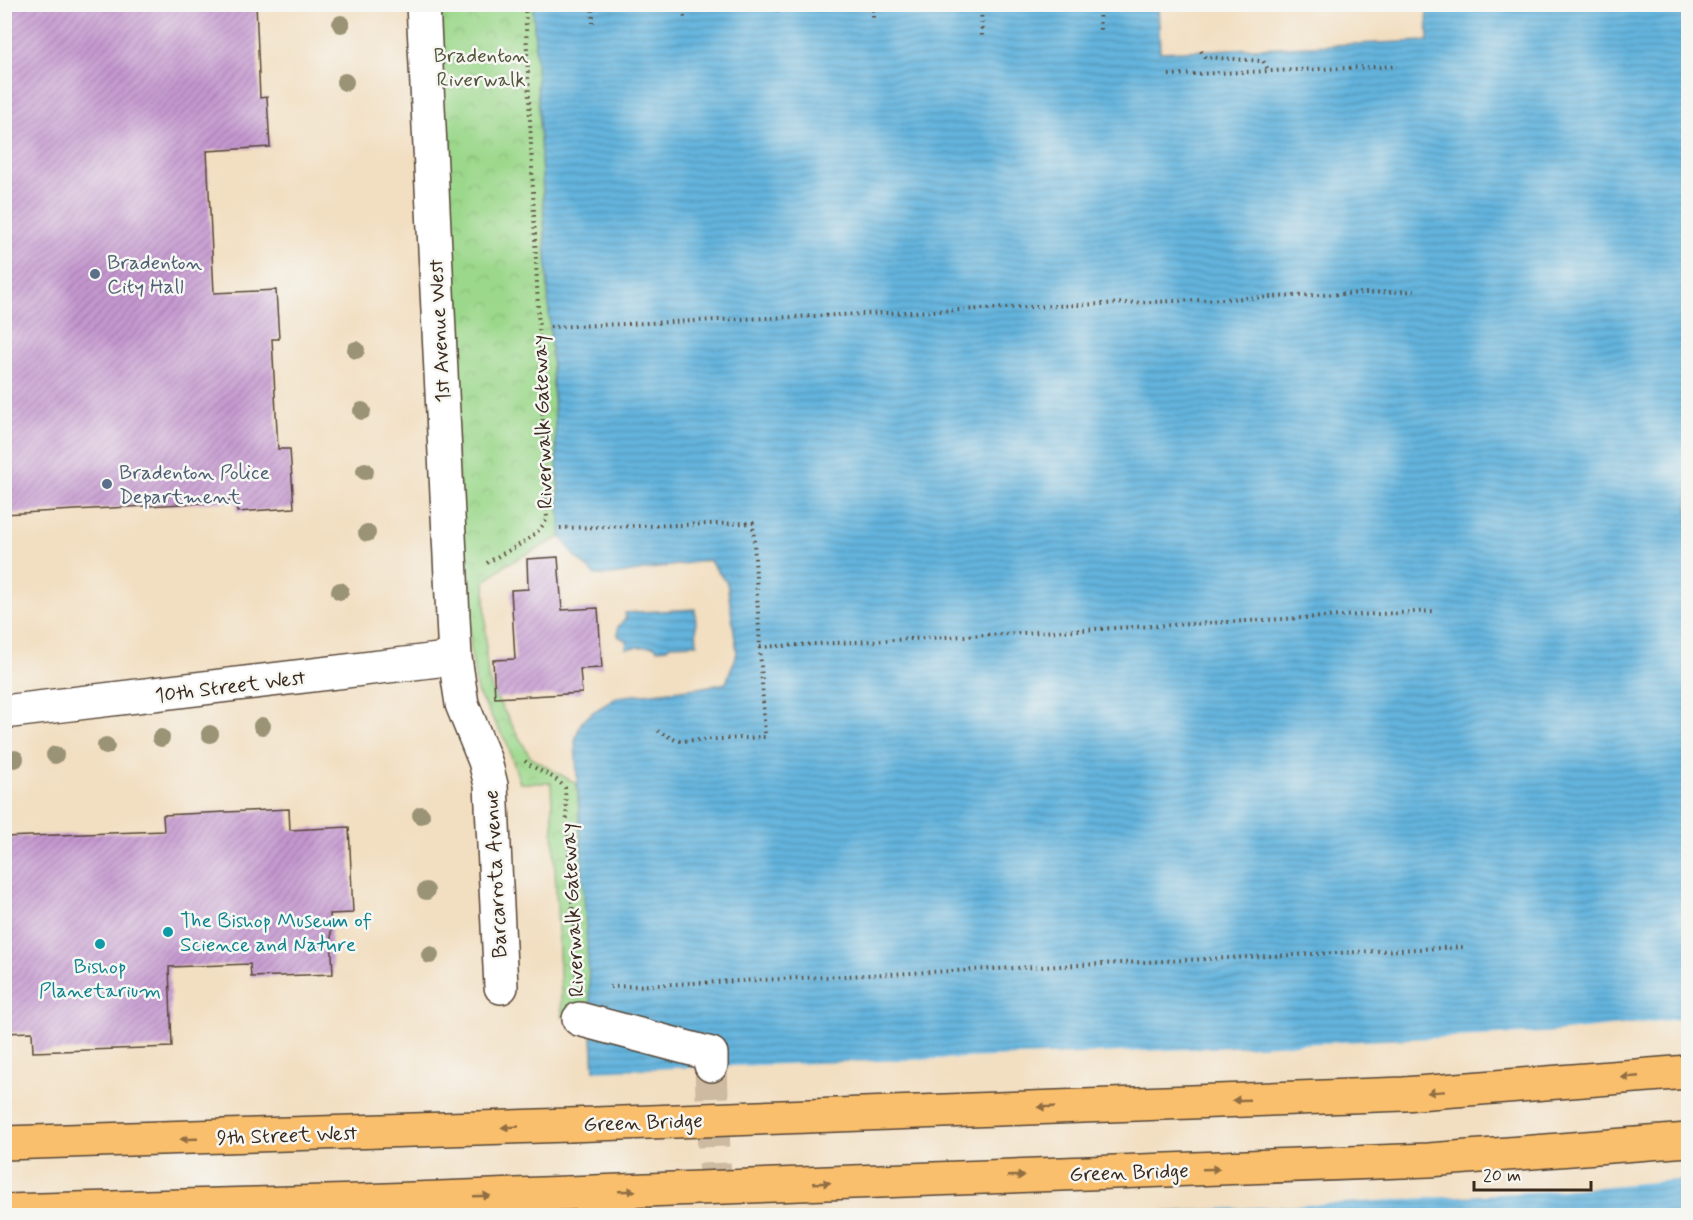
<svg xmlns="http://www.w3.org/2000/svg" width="1693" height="1220" font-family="Mynerve,sans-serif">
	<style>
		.park { fill: url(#park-crowns); stroke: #6c8155; stroke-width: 1.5 }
		.water { fill: url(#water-rules); stroke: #4f6f7e; stroke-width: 1.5 }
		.pier { fill: #f2dec0 }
		.building { fill: url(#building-hatch) }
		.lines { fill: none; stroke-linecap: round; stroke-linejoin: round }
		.minor-tunnel { stroke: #cdbaa0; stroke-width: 33; stroke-dasharray: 33 16; stroke-linecap: butt }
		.minor-casing { stroke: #564536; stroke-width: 36 }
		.major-casing { stroke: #564536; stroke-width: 36 }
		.path { stroke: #564536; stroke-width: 4; stroke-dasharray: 1.5 4.5; stroke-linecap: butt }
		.minor { stroke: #fff; stroke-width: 33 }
		.major { stroke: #f9bf6d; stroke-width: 33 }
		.major-bridge-casing { stroke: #564536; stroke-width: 36; stroke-linecap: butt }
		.major-bridge { stroke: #f9bf6d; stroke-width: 33 }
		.tree { fill: #9b9376 }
		.oneway { fill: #906d42 }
		.service-dot { fill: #5c6f8a; stroke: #f6f6f2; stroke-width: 2 }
		.culture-dot { fill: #0f9aa8; stroke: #f6f6f2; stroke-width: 2 }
		.labels { text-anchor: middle; stroke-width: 5; stroke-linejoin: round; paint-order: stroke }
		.park-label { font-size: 21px; fill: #53563a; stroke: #f6f6f2 }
		.service-label { font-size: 21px; fill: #4e5e75; stroke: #f6f6f2; text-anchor: start }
		.street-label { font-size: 21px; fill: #3b2a1e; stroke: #f6f6f2 }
		.culture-label { font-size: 21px; fill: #0d838f; stroke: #f6f6f2; text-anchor: start }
	</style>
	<defs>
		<pattern id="park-crowns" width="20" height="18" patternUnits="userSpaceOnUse" patternTransform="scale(1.5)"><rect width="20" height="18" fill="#9cd88c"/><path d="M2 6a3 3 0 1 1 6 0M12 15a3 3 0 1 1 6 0" fill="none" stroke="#87ba78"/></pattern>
		<pattern id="water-rules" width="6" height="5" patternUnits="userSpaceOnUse" patternTransform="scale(1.5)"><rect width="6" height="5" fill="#63b4de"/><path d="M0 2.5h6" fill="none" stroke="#5393b3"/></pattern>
		<pattern id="building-hatch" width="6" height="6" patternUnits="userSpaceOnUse" patternTransform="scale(1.5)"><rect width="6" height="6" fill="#c598d0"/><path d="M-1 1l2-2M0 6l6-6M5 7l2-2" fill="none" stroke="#a17ca8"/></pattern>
	</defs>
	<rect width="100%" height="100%" fill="#f6f6f2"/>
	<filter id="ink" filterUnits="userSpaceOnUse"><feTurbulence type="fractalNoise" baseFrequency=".0167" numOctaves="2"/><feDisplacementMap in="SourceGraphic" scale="12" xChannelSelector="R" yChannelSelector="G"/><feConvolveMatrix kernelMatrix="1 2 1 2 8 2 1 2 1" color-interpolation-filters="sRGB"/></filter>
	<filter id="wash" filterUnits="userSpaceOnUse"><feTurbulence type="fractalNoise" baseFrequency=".008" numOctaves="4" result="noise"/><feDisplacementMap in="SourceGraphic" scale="24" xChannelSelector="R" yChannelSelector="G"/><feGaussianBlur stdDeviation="1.35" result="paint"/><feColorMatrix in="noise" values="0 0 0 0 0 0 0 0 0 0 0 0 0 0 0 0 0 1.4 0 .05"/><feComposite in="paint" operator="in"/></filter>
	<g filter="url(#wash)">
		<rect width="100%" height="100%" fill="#f2dec0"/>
		<path class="park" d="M 423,5 L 533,5 L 561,537 L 505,565 L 485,581 L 486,657 L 488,677 L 492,690 L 531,758 L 577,784 L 581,842 L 664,1052 L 609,1040 L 562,1016 L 551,783 L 520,783 L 507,743 L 477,692 L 471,652 Z"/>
		<path class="water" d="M 533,5 L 1158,5 L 1160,52 L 1428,41 L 1427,5 L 1688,5 L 1688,1215 L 654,1215 L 647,1081 L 594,1071 L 575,740 L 581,723 L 593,712 L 617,697 L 698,688 L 726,683 L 737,653 L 731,610 L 727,583 L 709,560 L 612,575 L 595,575 L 576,557 L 561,537 Z
			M 695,609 L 697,644 L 670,645 L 667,648 L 657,649 L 654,646 L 626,648 L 627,641 L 618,636 L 618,627 L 626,618 L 625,613 Z"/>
		<path class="pier" d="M 1688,1018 L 1688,1179 L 1563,1190 L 1291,1206 L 1056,1216 L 651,1216 L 644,1084 L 594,1074 L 591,1071 L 1076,1054 L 1545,1033 Z"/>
		<g id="blocks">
			<path class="building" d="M 4,4 L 256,4 L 260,98 L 267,97 L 270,147 L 207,151 L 214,293 L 276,290 L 279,339 L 272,339 L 278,449 L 290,449 L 294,508 L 237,512 L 236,501 L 4,514 Z
				M 558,557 L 562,610 L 598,608 L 602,668 L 580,669 L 582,693 L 495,698 L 493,660 L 515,659 L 511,590 L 528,589 L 527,559 Z
				M 289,809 L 290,830 L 349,827 L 353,913 L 330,914 L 333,974 L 251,977 L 250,964 L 169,967 L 172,1047 L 33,1052 L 32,1032 L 4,1033 L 4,837 L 164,831 L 163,815 Z"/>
		</g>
	</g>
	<g filter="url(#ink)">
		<use href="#blocks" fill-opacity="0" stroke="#564536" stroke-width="1.5"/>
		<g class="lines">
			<path class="minor-tunnel" d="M 711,1065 L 716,1216"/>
			<defs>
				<path id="minor" d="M 423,4 L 455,658 L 462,704 L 485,761 L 491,785 L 501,987
					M 4,712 L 455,658
					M 579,1019 L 711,1054 L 711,1065"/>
				<path id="major" d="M 4,1143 L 569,1125
					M 4,1211 L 360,1201 L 568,1193"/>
			</defs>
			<use href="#minor" class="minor-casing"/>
			<use href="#major" class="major-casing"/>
			<path class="path" d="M 592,4 L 593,23
				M 684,4 L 684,18
				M 777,4 L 778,16
				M 873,4 L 873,22
				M 981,4 L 982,39
				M 1099,4 L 1100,32
				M 1201,51 L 1205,57 L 1263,61 L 1269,71
				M 1169,75 L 1397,66
				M 550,327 L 1414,291
				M 560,528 L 753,523 L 765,737 L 677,741 L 658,731
				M 487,563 C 509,548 533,543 547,519 L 525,4
				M 760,647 L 1434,611
				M 525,761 C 538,772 555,775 565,788 L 577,983
				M 610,987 L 1463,947"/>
			<use href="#minor" class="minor"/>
			<use href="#major" class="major"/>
			<defs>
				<path id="major-bridge" d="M 569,1125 L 1404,1094 L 1688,1072
					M 568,1193 L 1429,1160 L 1688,1140"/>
			</defs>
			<use href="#major-bridge" class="major-bridge-casing"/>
			<use href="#major-bridge" class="major-bridge"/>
		</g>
		<g class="tree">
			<circle cx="341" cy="24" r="9"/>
			<circle cx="345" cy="82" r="9"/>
			<circle cx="356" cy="350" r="9"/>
			<circle cx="362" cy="411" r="9"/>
			<circle cx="365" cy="471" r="9"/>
			<circle cx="367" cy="533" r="9"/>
			<circle cx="340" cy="591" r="9"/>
			<circle cx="262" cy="726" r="9"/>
			<circle cx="210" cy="734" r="9"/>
			<circle cx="161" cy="738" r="9"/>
			<circle cx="106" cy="746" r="9"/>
			<circle cx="55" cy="755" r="9"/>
			<circle cx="15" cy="759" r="9"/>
			<circle cx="421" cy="815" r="9"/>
			<circle cx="426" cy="891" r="9"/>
			<circle cx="430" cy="955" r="9"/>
		</g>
		<defs><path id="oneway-solid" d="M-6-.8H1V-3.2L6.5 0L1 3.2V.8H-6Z" transform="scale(1.5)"/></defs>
		<g class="oneway">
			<use href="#oneway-solid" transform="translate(1630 1077) rotate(175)"/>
			<use href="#oneway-solid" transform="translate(1436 1092) rotate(176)"/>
			<use href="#oneway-solid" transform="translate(1241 1100) rotate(178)"/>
			<use href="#oneway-solid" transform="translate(1046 1107) rotate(178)"/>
			<use href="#oneway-solid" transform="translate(510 1127) rotate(177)"/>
			<use href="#oneway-solid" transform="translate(189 1139) rotate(178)"/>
			<use href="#oneway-solid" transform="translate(1211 1169) rotate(-2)"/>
			<use href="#oneway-solid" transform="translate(1016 1176) rotate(-2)"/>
			<use href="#oneway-solid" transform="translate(822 1183) rotate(-2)"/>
			<use href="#oneway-solid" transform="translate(627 1191) rotate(-2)"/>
			<use href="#oneway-solid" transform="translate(482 1196) rotate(-2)"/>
		</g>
	</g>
	<g class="service-dot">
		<circle cx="95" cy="274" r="6"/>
		<circle cx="107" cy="484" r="6"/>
	</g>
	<g class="culture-dot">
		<circle cx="168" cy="932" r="6"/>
		<circle cx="100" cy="944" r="6"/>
	</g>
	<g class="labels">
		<g class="park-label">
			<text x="481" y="62">Bradenton<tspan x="481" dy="24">Riverwalk</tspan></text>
		</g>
		<g class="service-label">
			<text x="107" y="269">Bradenton<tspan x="107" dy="24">City Hall</tspan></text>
			<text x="119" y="479">Bradenton Police<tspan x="119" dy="24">Department</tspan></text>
		</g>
		<g class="street-label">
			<text transform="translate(439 331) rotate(-93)" y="7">1st Avenue West</text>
			<text transform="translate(542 422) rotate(-92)" y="7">Riverwalk Gateway</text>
			<text transform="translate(230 686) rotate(-7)" y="7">10th Street West</text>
			<text transform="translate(495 874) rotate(-93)" y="7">Barcarrota Avenue</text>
			<text transform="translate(572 910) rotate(-93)" y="7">Riverwalk Gateway</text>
			<text transform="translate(643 1122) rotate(-2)" y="7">Green Bridge</text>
			<text transform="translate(287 1135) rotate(-2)" y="7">9th Street West</text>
			<text transform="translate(1129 1172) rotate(-2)" y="7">Green Bridge</text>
		</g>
		<g class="culture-label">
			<text x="180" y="927">The Bishop Museum of<tspan x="180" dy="24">Science and Nature</tspan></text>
			<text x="100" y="973" text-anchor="middle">Bishop<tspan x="100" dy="24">Planetarium</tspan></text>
		</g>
	</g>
	<rect width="1693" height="1220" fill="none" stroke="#f6f6f2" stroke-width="24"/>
	<path d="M1474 1181v9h117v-9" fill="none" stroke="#3b2a1e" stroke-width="3"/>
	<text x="1483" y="1181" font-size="18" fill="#3b2a1e" stroke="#f6f6f2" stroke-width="4.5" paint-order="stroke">20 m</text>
</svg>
